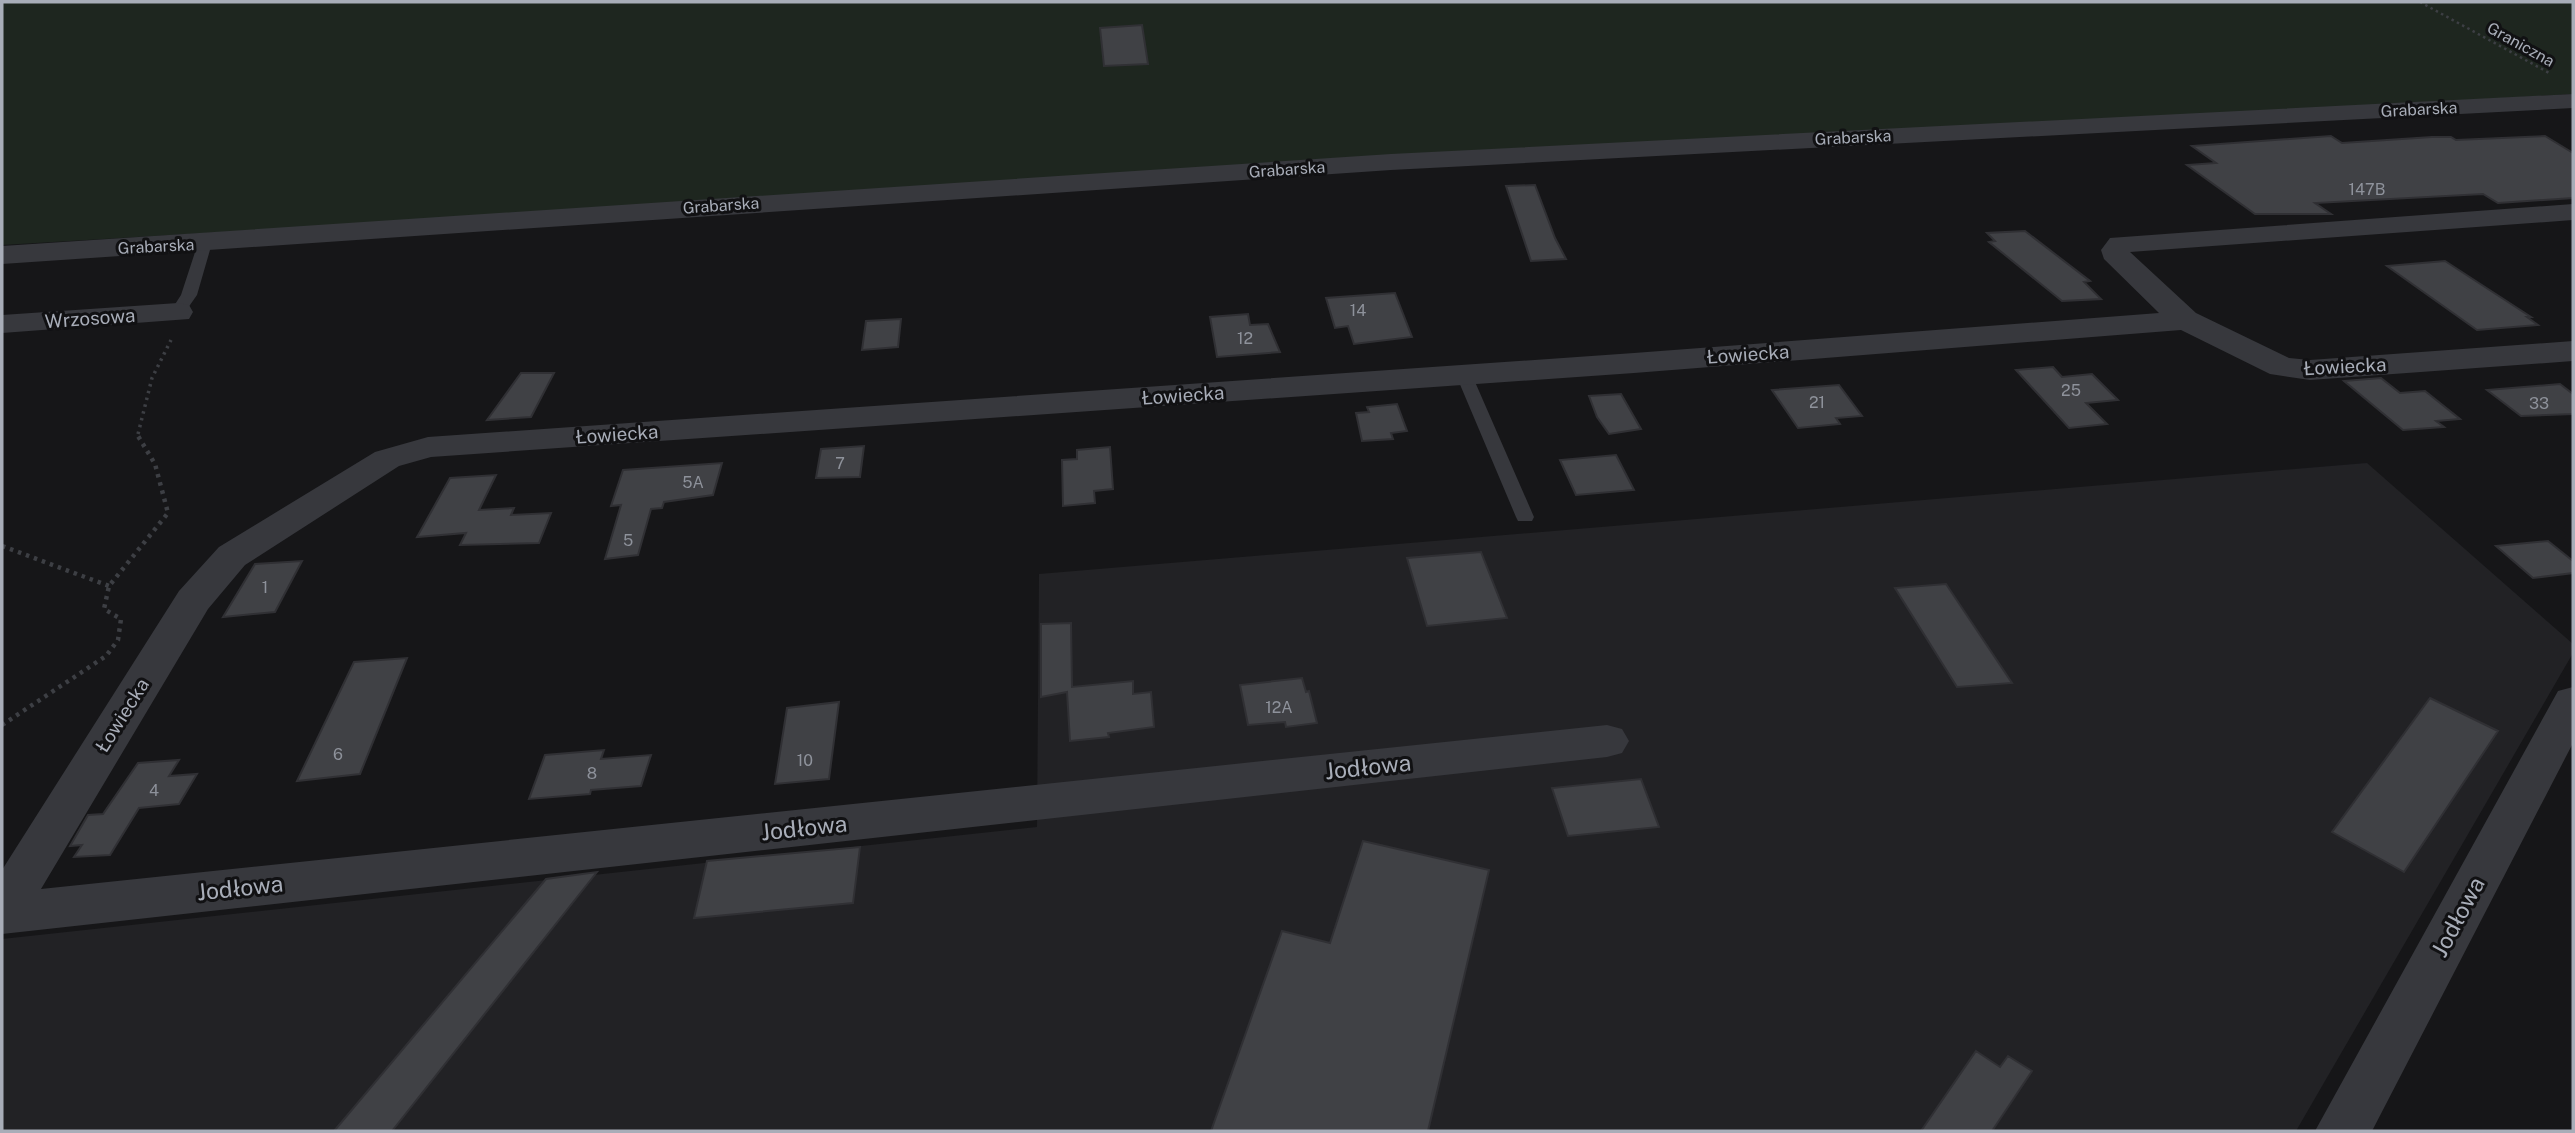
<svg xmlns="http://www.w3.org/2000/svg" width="2575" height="1133" font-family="'Public Sans',sans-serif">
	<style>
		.built { fill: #222225 }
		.green { fill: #1e261f }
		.building { fill: #404145; stroke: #303034; stroke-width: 2 }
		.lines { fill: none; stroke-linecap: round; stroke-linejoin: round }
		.path-far2 { stroke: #3d3f44; stroke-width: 2.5; stroke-dasharray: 2.5 3.5; stroke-linecap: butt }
		.path-far1 { stroke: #3d3f44; stroke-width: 3.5; stroke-dasharray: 2.5 4.5; stroke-linecap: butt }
		.path { stroke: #3d3f44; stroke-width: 4.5; stroke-dasharray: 3.5 5; stroke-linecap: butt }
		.service { fill: #37383d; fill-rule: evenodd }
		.minor { fill: #37383d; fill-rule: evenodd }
		.labels { text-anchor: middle; stroke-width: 6; stroke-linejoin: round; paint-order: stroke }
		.far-street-label { font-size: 16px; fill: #a8adb8; stroke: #111113 }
		.number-label { font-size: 16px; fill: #8e929b }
		.street-label { font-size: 19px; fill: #a8adb8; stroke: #111113 }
		.near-street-label { font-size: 23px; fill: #a8adb8; stroke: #111113 }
	</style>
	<rect width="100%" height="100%" fill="#161618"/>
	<path class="built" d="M 2367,463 L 2573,644 L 2573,653 L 2296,1131 L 2,1131 L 2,939 L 1037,827 L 1039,574 Z"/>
	<path class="green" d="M 2,2 L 2573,2 L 2573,94 L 2,245 Z"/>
	<path class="building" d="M 1142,25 L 1148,64 L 1104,66 L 1100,28 Z
		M 2331,136 L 2342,143 L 2432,137 L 2451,137 L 2456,140 L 2545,136 L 2573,153 L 2573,198 L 2498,203 L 2483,194 L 2315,203 L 2331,214 L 2255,214 L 2187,165 L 2216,163 L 2192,146 Z
		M 1535,185 L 1555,238 L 1566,259 L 1531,261 L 1506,186 Z
		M 2025,231 L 2090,281 L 2084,282 L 2101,299 L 2062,301 L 1989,242 L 1995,241 L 1987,233 Z
		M 2445,261 L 2531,317 L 2527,317 L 2538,325 L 2477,330 L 2387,266 Z
		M 1395,293 L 1412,337 L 1354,344 L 1348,326 L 1335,328 L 1326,298 Z
		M 1248,314 L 1250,325 L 1268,324 L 1280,352 L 1217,357 L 1210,317 Z
		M 901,319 L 898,347 L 862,350 L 866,321 Z
		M 2053,367 L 2062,377 L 2092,374 L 2118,400 L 2086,403 L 2107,424 L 2069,428 L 2016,370 Z
		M 521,373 L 554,373 L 531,417 L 487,420 Z
		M 2381,378 L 2400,393 L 2425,391 L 2460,419 L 2436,421 L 2444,427 L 2403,430 L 2344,381 Z
		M 2560,384 L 2573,394 L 2573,414 L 2521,416 L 2487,390 Z
		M 1839,385 L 1862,416 L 1836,418 L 1840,424 L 1798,428 L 1772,390 Z
		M 1621,394 L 1641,429 L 1609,434 L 1597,417 L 1589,396 Z
		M 1397,404 L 1407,431 L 1391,433 L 1393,439 L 1362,441 L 1356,413 L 1369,412 L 1367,407 Z
		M 864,446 L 860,477 L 816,478 L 821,449 Z
		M 1110,447 L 1113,489 L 1094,491 L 1095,503 L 1063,506 L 1062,460 L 1077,459 L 1077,450 Z
		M 1616,455 L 1634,490 L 1576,495 L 1560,460 Z
		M 722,463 L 713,495 L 664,502 L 662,508 L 651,509 L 638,555 L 605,559 L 621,505 L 611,506 L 623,470 Z
		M 496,475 L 479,510 L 514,508 L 511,515 L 551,513 L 539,543 L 460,545 L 466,533 L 417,537 L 450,478 Z
		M 2548,541 L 2573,561 L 2573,573 L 2533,578 L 2496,546 Z
		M 1481,552 L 1507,618 L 1427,626 L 1407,558 Z
		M 302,561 L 275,612 L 223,617 L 255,564 Z
		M 1946,584 L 2012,683 L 1957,687 L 1895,588 Z
		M 1071,623 L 1072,687 L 1133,681 L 1133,694 L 1151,692 L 1154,727 L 1108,733 L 1109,737 L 1070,741 L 1067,692 L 1041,697 L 1041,624 Z
		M 407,658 L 360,774 L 297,781 L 354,662 Z
		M 1302,678 L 1306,692 L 1309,691 L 1317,723 L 1286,727 L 1285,722 L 1248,725 L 1240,685 Z
		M 2430,698 L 2498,731 L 2404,872 L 2332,832 Z
		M 839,702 L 829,779 L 775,784 L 787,708 Z
		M 604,750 L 601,759 L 651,755 L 641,786 L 591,790 L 590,794 L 529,799 L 545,755 Z
		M 179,760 L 169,776 L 197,774 L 179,804 L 139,808 L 110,855 L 74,857 L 82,845 L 70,846 L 88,815 L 103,814 L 138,763 Z
		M 1641,779 L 1659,827 L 1568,836 L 1552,788 Z
		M 1363,841 L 1489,870 L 1428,1131 L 1211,1131 L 1282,931 L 1330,943 Z
		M 860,847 L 853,903 L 694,918 L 707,861 Z
		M 597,872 L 392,1131 L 334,1131 L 546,879 Z
		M 1976,1051 L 2000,1067 L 2008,1056 L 2032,1071 L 1992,1131 L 1921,1131 Z"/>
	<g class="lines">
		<path class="path-far2" d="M 2420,2 L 2551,74"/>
		<path class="path-far1" d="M 138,434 L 152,378 L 171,340"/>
		<path class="path" d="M 2,546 L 109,586
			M 2,725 L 106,656 L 118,640 L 121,619 L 104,609 L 109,586 L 168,513 L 155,464 L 138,436 L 139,433"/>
		<path class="service" d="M 205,239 L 212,243 L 197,295 L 183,315 L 173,315 L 170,312 L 181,295 L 198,243 Z
			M 1464,370 L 1472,375 L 1534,517 L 1532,521 L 1518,521 L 1516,517 L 1456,375 Z"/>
		<path class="minor" d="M 2573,94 L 2573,108 L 1391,170 L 2,264 L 2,246 L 1391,154 Z
			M 2573,204 L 2573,220 L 2130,252 L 2196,313 L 2289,358 L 2310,360 L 2573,341 L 2573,361 L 2310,380 L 2270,374 L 2181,330 L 1634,373 L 431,457 L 399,466 L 245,565 L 208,609 L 41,889 L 1607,725 L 1622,729 L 1629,741 L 1622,753 L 1607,757 L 2,934 L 2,870 L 179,591 L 219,547 L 375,452 L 428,437 L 1634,353 L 2159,313 L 2104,259 L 2101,250 L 2110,238 Z
			M 178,303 L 189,305 L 193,312 L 189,319 L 2,333 L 2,315 Z
			M 2573,687 L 2573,743 L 2372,1131 L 2315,1131 L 2558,691 Z"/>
	</g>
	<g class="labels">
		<g class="far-street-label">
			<text transform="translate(2521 44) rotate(29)" y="6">Graniczna</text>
			<text transform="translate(2419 109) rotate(-3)" y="6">Grabarska</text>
			<text transform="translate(1853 137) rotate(-3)" y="6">Grabarska</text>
			<text transform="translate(1287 169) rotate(-4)" y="6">Grabarska</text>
			<text transform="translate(721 205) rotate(-4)" y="6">Grabarska</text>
			<text transform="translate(156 246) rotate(-3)" y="6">Grabarska</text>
		</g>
		<g class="number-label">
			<text x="2367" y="195">147B</text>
			<text x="1358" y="316">14</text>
			<text x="1245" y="344">12</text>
			<text x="2071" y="396">25</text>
			<text x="1817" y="408">21</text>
			<text x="2539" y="409">33</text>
			<text x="840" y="469">7</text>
			<text x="693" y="488">5A</text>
			<text x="628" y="546">5</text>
			<text x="265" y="593">1</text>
			<text x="1279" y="713">12A</text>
			<text x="338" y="760">6</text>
			<text x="805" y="766">10</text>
			<text x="592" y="779">8</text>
			<text x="154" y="796">4</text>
		</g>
		<g class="street-label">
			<text transform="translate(90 318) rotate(-4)" y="7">Wrzosowa</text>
			<text transform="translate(1748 354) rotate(-4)" y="7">Łowiecka</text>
			<text transform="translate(2345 366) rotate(-3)" y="7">Łowiecka</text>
			<text transform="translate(1183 395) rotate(-4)" y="7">Łowiecka</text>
			<text transform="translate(617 434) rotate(-4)" y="7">Łowiecka</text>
			<text transform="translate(122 715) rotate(-58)" y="7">Łowiecka</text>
		</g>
		<g class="near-street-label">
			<text transform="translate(1368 767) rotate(-6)" y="8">Jodłowa</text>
			<text transform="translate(804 828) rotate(-6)" y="8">Jodłowa</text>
			<text transform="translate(240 888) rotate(-6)" y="8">Jodłowa</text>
			<text transform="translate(2458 917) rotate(-62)" y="8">Jodłowa</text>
		</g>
	</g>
	<rect width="2575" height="1133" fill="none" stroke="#a8adb8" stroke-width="7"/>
</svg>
